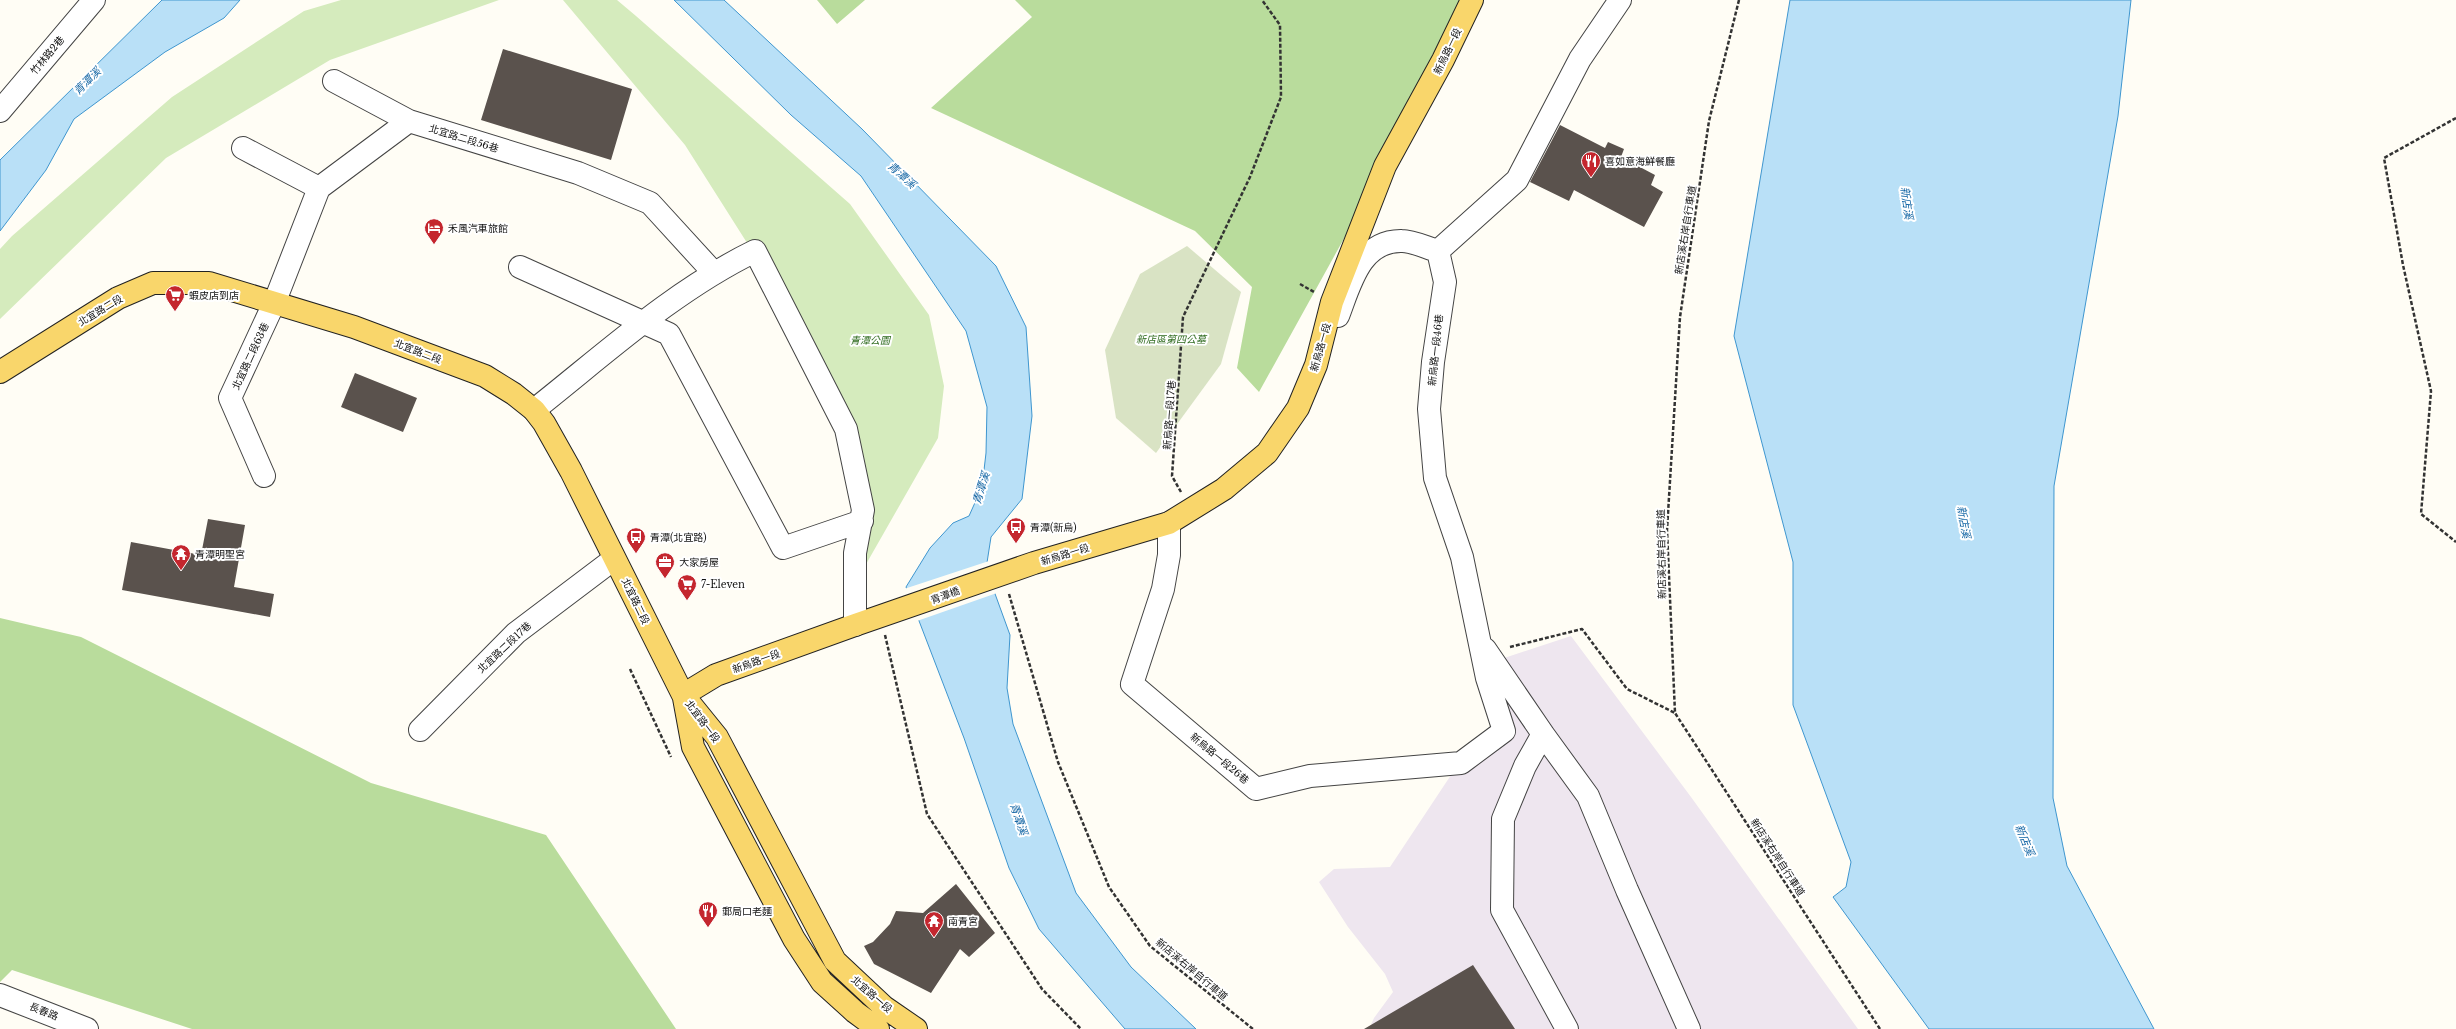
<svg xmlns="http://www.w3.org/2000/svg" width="2456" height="1029" font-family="'Libre Baskerville','Noto Sans TC',serif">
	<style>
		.industrial { fill: #eee6ef }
		.green { fill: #d5ebbd }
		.forest { fill: #b9dc9c }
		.cemetery { fill: #d9e3c4 }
		.water { fill: #b9e0f7; stroke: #3f96cf }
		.pier { fill: #fffdf5 }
		.building { fill: #5a524d }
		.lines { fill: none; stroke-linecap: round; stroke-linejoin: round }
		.minor-casing { stroke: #444; stroke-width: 24 }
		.major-casing { stroke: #222; stroke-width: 24 }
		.path { stroke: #333; stroke-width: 2.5; stroke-dasharray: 4 2; stroke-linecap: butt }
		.minor { stroke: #fff; stroke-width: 22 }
		.major { stroke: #f9d66b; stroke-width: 22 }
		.labels { text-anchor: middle; stroke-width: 4; stroke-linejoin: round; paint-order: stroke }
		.street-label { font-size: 10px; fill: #111; stroke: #fff }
		.poi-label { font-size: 10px; fill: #111; stroke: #fff; text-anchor: start }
		.park-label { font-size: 10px; font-style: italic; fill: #2f6b1f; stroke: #fff }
		.water-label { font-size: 11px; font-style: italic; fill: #1768a6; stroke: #fff }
	</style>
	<rect width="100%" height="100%" fill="#fffdf5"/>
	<path class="industrial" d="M 1571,636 L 1691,797 L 1858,1029 L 1369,1029 L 1374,1018 L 1393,992 L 1385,974 L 1348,927 L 1319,882 L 1334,869 L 1390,867 L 1451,775 L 1514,734 L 1489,663 Z"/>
	<path class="green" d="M 341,0 L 499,0 L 330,60 L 166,158 L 0,319 L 0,249 L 12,236 L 172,97 L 304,11 Z
		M 563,0 L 617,0 L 636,16 L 850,204 L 929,315 L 944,386 L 938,438 L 865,566 L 835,410 L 775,287 L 685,145 Z"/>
	<path class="forest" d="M 817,0 L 865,0 L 837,24 Z
		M 1015,0 L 1476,0 L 1259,392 L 1237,368 L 1252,287 L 1195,231 L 931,108 L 1032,17 Z
		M 0,618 L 81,637 L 371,783 L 546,835 L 676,1029 L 192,1029 L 12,970 L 0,982 Z"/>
	<path class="cemetery" d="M 1187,246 L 1241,292 L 1221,364 L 1156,453 L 1116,418 L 1105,350 L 1140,274 Z"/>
	<path class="water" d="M 162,0 L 240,0 L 224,18 L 165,52 L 74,119 L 46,170 L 0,231 L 0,160 Z
		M 674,0 L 724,0 L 862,129 L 996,266 L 1026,327 L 1032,416 L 1022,499 L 991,537 L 986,569 L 1010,635 L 1007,688 L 1013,724 L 1076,893 L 1131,967 L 1196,1029 L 1125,1029 L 1039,929 L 1009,868 L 964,738 L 906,587 L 930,548 L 953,523 L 969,516 L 982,487 L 986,453 L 987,407 L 966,331 L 861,176 L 791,115 Z
		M 1790,0 L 2131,0 L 2118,116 L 2054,486 L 2053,798 L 2067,866 L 2154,1029 L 1929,1029 L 1833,897 L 1846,887 L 1851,862 L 1793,705 L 1793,562 L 1734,336 Z"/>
	<path class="pier" d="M 989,561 L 988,569 L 997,593 L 917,621 L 904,589 Z"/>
	<path class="building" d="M 503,49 L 632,89 L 611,160 L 481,120 Z
		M 1560,125 L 1605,148 L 1608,142 L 1624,149 L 1621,157 L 1655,175 L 1651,185 L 1663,192 L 1644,227 L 1574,190 L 1569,201 L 1530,182 Z
		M 355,373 L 417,398 L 403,432 L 341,407 Z
		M 208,519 L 245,525 L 234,587 L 274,594 L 270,617 L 122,590 L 131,542 L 201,555 Z
		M 956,884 L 995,933 L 969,957 L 960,949 L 931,993 L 874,964 L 864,946 L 873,942 L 890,924 L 896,911 L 923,913 Z
		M 1473,965 L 1515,1029 L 1364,1029 Z"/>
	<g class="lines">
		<defs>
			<path id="minor" d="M 334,81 L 409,121
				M 0,111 L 94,0
				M 243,148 L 319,188
				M 1438,251 L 1517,180 L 1580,59 L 1620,0
				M 520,267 L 669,334 L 783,548 L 862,521
				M 534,410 C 605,354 673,291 755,251 L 846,429 L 863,510 L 855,553 L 855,625
				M 264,476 L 230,398 L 275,301 L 319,188 L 409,121 L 578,173 L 650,203 L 714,273
				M 1169,523 L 1169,555 L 1163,589 L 1132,684 L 1256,789 L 1310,776 L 1461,763 L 1504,731 L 1487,678 L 1462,557 L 1435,478 L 1429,409 L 1433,362 L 1445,282 L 1438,251 C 1427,248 1413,241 1402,241 C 1360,240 1350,285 1338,316
				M 1485,649 L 1543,734 L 1588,796 L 1627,890 L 1689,1029
				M 420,730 L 516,633 L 614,559
				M 1543,734 L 1525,766 L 1503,819 L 1502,910 L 1567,1029
				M 0,995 L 87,1029"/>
			<path id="major" d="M 0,372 L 118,298 L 153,283 L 209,283 L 354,327 L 485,376 L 514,394 L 534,410 L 544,423 L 571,471 L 683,695 L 717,737 L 835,961 L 884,1007 L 916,1029
				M 683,695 L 716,675 L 855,625 L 1034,563 L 1169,523 L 1224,489 L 1267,453 L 1298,408 L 1316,365 L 1332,302 L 1385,166 L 1443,60 L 1472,0
				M 684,698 L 693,747 L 794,939 L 822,982 L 855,1012 L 878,1029"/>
		</defs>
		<use href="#minor" class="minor-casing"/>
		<use href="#major" class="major-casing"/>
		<path class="path" d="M 1739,0 L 1709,121 L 1680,317 L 1667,530 L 1675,713 L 1880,1029
			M 2456,118 L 2384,158 L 2403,265 L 2431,391 L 2421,514 L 2456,542
			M 1300,284 L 1314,292
			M 1181,492 L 1172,476 L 1183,317 L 1250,177 L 1281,97 L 1280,25 L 1262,0
			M 1009,594 L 1058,762 L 1109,887 L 1150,946 L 1253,1029
			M 885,635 L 927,814 L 1042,989 L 1081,1029
			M 1510,647 L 1582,629 L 1627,689 L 1675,713
			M 630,669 L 671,757"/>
		<use href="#minor" class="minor"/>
		<use href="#major" class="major"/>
	</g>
	<defs>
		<symbol id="restaurant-pin" viewBox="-11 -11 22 30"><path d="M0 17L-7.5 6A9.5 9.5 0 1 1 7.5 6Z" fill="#c4262e" stroke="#fff"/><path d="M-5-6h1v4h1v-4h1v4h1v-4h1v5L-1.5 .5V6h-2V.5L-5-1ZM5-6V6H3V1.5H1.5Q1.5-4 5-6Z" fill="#fff"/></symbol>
		<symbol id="hotel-pin" viewBox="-11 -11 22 30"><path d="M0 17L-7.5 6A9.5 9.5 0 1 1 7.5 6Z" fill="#c4262e" stroke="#fff"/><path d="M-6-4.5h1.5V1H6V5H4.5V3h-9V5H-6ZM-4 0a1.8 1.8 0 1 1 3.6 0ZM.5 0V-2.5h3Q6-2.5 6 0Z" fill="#fff"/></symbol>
		<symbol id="supermarket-pin" viewBox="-11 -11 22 30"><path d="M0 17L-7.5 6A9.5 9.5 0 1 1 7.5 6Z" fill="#c4262e" stroke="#fff"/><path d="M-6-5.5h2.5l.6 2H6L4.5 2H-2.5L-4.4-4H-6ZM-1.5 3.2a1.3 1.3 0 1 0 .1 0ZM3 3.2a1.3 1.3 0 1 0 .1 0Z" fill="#fff"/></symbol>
		<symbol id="bus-pin" viewBox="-11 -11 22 30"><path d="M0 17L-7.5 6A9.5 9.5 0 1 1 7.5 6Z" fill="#c4262e" stroke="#fff"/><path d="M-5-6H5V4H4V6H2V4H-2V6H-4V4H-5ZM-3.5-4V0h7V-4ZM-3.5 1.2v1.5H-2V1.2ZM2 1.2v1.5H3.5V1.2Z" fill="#fff"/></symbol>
		<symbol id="temple-pin" viewBox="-11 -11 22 30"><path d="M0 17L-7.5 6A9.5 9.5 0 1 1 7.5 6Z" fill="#c4262e" stroke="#fff"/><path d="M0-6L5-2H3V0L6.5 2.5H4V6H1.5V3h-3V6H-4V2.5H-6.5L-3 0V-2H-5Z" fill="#fff"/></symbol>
		<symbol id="office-pin" viewBox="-11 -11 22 30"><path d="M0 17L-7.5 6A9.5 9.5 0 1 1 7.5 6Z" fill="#c4262e" stroke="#fff"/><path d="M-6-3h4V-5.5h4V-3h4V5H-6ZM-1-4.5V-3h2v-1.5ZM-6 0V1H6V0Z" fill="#fff"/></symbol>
	</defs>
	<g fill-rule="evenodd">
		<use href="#restaurant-pin" x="1580" y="150" width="22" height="30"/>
		<use href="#hotel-pin" x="423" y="217" width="22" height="30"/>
		<use href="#supermarket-pin" x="164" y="284" width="22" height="30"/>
		<use href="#bus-pin" x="1005" y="516" width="22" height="30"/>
		<use href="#bus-pin" x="625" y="526" width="22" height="30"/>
		<use href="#temple-pin" x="170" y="543" width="22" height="30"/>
		<use href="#office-pin" x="654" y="551" width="22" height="30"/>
		<use href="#supermarket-pin" x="676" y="573" width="22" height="30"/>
		<use href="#restaurant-pin" x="697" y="900" width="22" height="30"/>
		<use href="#temple-pin" x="923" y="910" width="22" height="30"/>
	</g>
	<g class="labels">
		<g class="street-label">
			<text transform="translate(1447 51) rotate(-64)" y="4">新烏路一段</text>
			<text transform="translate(47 55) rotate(-50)" y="4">竹林路2巷</text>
			<text transform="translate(464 138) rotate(17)" y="4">北宜路二段56巷</text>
			<text transform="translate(1685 230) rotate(-81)" y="4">新店溪右岸自行車道</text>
			<text transform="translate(100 310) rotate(-31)" y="4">北宜路二段</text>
			<text transform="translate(1320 347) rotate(-74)" y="4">新烏路一段</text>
			<text transform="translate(1435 350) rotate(-84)" y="4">新烏路一段46巷</text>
			<text transform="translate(418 351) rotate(21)" y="4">北宜路二段</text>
			<text transform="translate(250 356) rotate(-65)" y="4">北宜路二段63巷</text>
			<text transform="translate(1169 415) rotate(-86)" y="4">新烏路一段17巷</text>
			<text transform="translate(1065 554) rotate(-17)" y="4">新烏路一段</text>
			<text transform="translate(1661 554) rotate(-91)" y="4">新店溪右岸自行車道</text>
			<text transform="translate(945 595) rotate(-20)" y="4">青潭橋</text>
			<text transform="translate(636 601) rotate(64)" y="4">北宜路二段</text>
			<text transform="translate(504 647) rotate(-43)" y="4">北宜路二段17巷</text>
			<text transform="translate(756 661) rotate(-20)" y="4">新烏路一段</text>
			<text transform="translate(703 721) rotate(53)" y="4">北宜路一段</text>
			<text transform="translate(1220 758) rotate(40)" y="4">新烏路一段26巷</text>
			<text transform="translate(1778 857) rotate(57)" y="4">新店溪右岸自行車道</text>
			<text transform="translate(1192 969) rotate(40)" y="4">新店溪右岸自行車道</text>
			<text transform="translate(872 994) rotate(41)" y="4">北宜路一段</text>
			<text transform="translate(44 1011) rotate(22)" y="4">長春路</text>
		</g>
		<g class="poi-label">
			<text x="1605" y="165">喜如意海鮮餐廳</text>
			<text x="448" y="232">禾風汽車旅館</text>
			<text x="189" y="299">蝦皮店到店</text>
			<text x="1030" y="531">青潭(新烏)</text>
			<text x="650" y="541">青潭(北宜路)</text>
			<text x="195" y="558">青潭明聖宮</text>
			<text x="679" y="566">大家房屋</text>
			<text x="701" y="588">7-Eleven</text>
			<text x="722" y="915">郵局口老麵</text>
			<text x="948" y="925">南青宮</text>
		</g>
		<g class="park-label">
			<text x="1171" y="343">新店區第四公墓</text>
			<text x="870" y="344">青潭公園</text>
		</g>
		<g class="water-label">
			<text transform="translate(87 81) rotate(-45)" y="4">青潭溪</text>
			<text transform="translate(902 175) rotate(42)" y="4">青潭溪</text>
			<text transform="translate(1907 203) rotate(82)" y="4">新店溪</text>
			<text transform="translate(981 488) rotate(-73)" y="4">青潭溪</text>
			<text transform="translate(1964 522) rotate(80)" y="4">新店溪</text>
			<text transform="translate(1019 819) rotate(72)" y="4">青潭溪</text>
			<text transform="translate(2025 840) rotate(68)" y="4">新店溪</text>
		</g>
	</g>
</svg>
